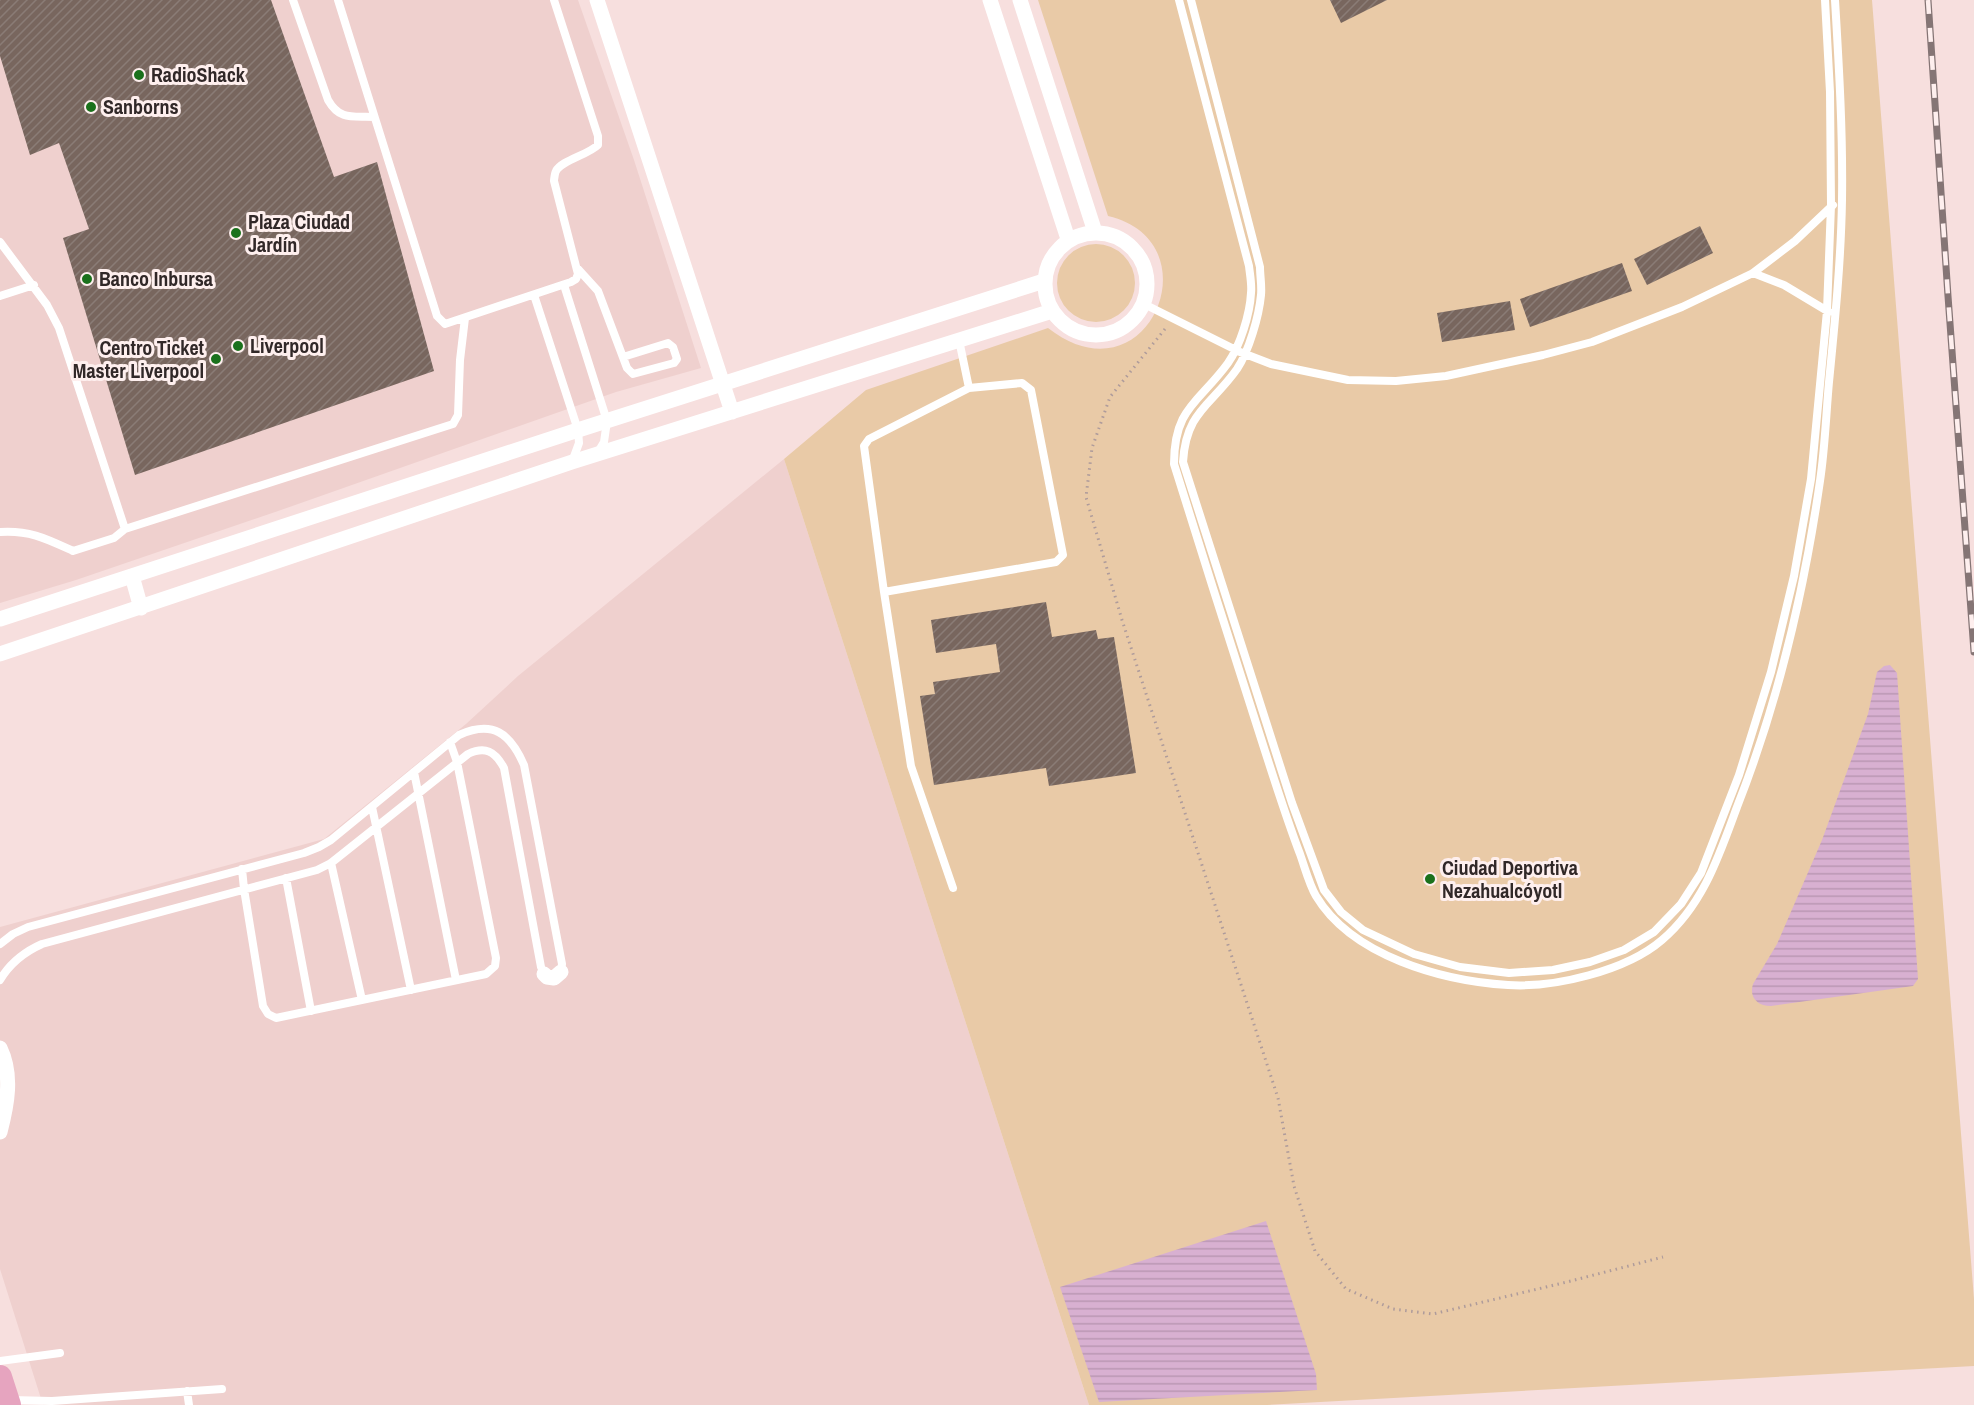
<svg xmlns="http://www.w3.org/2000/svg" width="1974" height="1405" font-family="'Archivo Narrow',sans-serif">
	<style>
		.built { fill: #efd0ce }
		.green { fill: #e9caa7 }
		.water { fill: url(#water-rules) }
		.building { fill: url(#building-hatch) }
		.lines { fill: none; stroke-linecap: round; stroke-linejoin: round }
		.path { stroke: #ae9b9b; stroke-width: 3; stroke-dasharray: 1.5 4.5; stroke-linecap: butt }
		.lane { stroke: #fff; stroke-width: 8 }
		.street { stroke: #fff; stroke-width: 15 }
		.primary { stroke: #e6a4bf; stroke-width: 24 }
		.rail-casing { stroke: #857575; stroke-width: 7 }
		.rail { stroke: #feefee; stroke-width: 4.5; stroke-dasharray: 14; stroke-linecap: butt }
		.poi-dot { fill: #1a711c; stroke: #feefee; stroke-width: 2 }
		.labels { text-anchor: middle; stroke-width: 6; stroke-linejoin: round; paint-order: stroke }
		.poi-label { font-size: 20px; font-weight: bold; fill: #312828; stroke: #feefee; text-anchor: start }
	</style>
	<defs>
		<pattern id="water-rules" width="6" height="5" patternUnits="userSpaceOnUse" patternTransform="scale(1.5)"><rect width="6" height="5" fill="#d8b0d1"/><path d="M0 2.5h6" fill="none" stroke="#ba97b3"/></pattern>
		<pattern id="building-hatch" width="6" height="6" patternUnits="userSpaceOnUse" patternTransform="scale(1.5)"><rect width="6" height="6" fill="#78665e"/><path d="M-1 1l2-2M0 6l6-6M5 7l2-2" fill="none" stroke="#8a7c76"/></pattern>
	</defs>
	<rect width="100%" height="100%" fill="#f7dfde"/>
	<path class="built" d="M 0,0 L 578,0 L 634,160 L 701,368 L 616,392 L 281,510 L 76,580 L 0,603 Z
		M 784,459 L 1089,1405 L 43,1405 L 0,1269 L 0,927 L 324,839 L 466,724 L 518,676 Z"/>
	<path class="green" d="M 1038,0 L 1872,0 L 1974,1299 L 1974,1366 L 1267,1405 L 1089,1405 L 784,459 L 866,390 L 1048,328 C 1148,406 1216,241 1108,216 Z
		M1057 283a39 39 0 1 1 78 0a39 39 0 1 1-78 0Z"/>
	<path class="water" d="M 1890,665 L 1897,673 L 1918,979 L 1913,986 L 1771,1006 C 1757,1006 1749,997 1753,984 L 1777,944 L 1822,840 L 1868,714 L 1877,672 L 1884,666 Z
		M 1266,1221 L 1316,1374 L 1317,1390 L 1099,1402 L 1060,1287 Z"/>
	<path class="building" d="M 0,0 L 271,0 L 334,177 L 377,162 L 434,371 L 135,475 L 63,238 L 89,229 L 59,143 L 30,155 L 0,56 Z
		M 1330,0 L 1387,0 L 1341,23 Z
		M 1700,226 L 1713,253 L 1647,285 L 1634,259 Z
		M 1622,263 L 1632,291 L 1530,327 L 1520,299 Z
		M 1510,301 L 1515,330 L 1442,342 L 1437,313 Z
		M 1046,602 L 1052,637 L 1096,630 L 1098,639 L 1114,637 L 1136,773 L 1049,786 L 1046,768 L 934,785 L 920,696 L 935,694 L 933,682 L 1000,672 L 996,644 L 936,653 L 931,620 Z"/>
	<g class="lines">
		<path class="path" d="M 1165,329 L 1110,397 L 1092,448 L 1086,497 L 1122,620 L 1278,1098 L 1294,1186 L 1315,1251 L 1346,1289 L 1393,1309 L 1433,1314 L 1567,1282 L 1663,1257"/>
		<path class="lane" d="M 293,0 L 328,100 C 340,121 353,116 374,117
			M 338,0 L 437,316 L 445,324 L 571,282 L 576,279 L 578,274 L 554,181 C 554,180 555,172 556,171 C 562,160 588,155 598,145 L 598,136 L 554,0
			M 1179,0 L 1249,266 C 1250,275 1252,285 1251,293 C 1250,314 1240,346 1228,363 C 1199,403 1174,407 1174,464 C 1204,560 1234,655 1265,751 C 1276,785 1287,820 1300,854 C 1305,868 1309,884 1316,896 C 1352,956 1442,981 1508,985 C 1554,988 1626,971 1662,940 C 1703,905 1719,856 1737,807 C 1778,703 1804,592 1820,481 C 1825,448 1826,415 1829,382 C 1835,321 1841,261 1842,200 C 1843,133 1839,67 1835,0
			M 1191,0 L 1260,267 C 1260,276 1262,286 1261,295 C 1259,316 1249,351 1237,369 C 1211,406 1186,411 1183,462 L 1292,803 L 1324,890 L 1341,912 L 1363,930 L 1414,954 L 1460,967 L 1509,973 L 1553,970 L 1590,962 L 1624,950 L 1654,932 L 1681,904 L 1701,873 L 1739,775 L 1771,672 L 1794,576 L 1811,479 L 1827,311 L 1831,205 L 1830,92 L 1825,0
			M 0,242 L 47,305 L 59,328 L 125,529
			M 578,269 L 598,291 L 627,368 L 633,374 L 674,363 L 677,359 L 673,347 L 668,343 L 623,357
			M 1753,273 L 1784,285 L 1829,312
			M 564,285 L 607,421 L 604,442 L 598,452
			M 534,295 L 578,430 L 579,443 L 572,462
			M 0,296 L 34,285
			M 1144,304 L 1240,352 L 1271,364 L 1348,380 L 1396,381 L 1446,376 L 1543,355 L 1592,342 L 1682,307 L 1753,273 L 1795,241 L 1833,205
			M 0,532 C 30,530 47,539 73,551 L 114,538 L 125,529 L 453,424 L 458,415 L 460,360 L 465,318
			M 884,592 L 864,446 L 869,439 L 969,388
			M 414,772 L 456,980
			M 372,807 L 411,990
			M 331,863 L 362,1000
			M 242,869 L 244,889 L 263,1006 L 268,1014 L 276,1018 L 486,974 L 495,966 L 496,958 L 457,762 L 450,742
			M 286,878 L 311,1011
			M 953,888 L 911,766 L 884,592 L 1056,562 L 1063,555 L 1031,390 L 1022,383 L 969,388 L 959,340
			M 0,944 L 13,934 L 28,927 L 304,853 L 319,847 L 331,840 L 459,735 C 493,720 510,733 524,765 L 562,964 L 561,972
			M 0,980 C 10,963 24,952 42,944 L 317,870 L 331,863 L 468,754 C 485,746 495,751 504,768 L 541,967 L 544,974
			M 0,1361 L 60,1353
			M 187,1391 L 189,1405
			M 10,1400 L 52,1401 L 222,1389"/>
		<path class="street" d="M 597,0 L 732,412
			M 990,0 L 1068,239
			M 1020,0 L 1095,232
			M1045 284a51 51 0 1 1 102 0a51 51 0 1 1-102 0Z
			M 132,576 L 141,608
			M 0,619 L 578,430 L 1044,281
			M 0,654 L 572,462 L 1052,311
			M 544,974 L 547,977 L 554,978 L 561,972
			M 0,1048 C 13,1075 7,1105 0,1132"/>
		<path class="primary" d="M 0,1377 L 9,1405"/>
		<defs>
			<path id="rail" d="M 1928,0 L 1948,296 L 1974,652"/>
		</defs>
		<use href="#rail" class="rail-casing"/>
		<use href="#rail" class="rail"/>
	</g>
	<g class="poi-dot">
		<circle cx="139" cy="75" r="6"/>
		<circle cx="91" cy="107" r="6"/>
		<circle cx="236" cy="233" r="6"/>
		<circle cx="87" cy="279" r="6"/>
		<circle cx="238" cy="346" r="6"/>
		<circle cx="216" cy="359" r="6"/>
		<circle cx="1430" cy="879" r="6"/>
	</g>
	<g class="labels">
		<g class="poi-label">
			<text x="151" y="82">RadioShack</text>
			<text x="103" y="114">Sanborns</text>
			<text x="248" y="229">Plaza Ciudad<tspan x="248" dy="23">Jardín</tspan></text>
			<text x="99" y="286">Banco Inbursa</text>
			<text x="250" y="353">Liverpool</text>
			<text x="204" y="355" text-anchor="end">Centro Ticket<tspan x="204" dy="23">Master Liverpool</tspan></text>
			<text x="1442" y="875">Ciudad Deportiva<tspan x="1442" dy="23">Nezahualcóyotl</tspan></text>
		</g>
	</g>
</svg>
